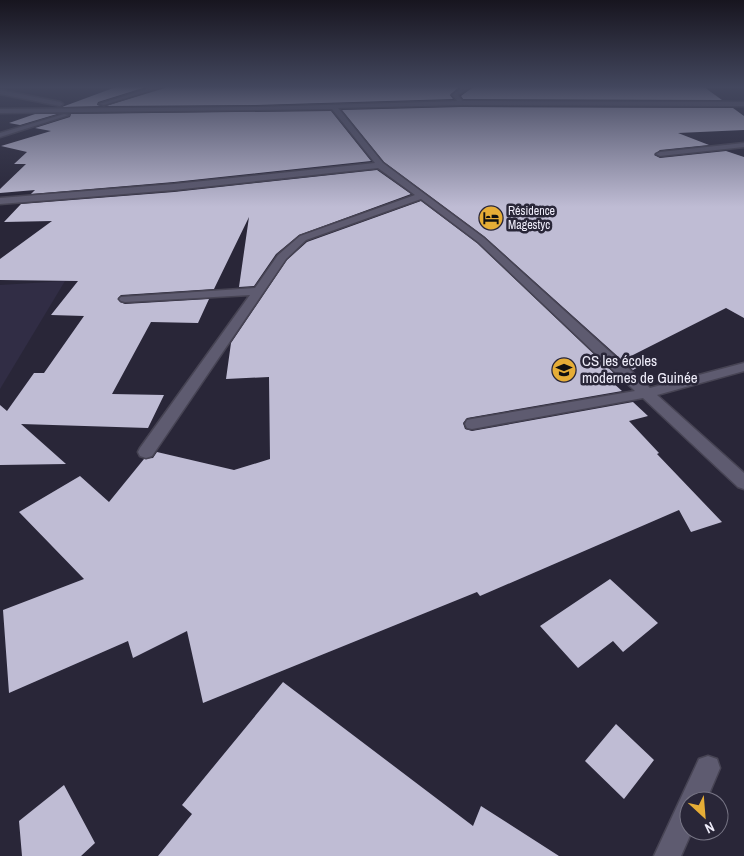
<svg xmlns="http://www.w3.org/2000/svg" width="744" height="856" font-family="'Archivo Narrow',sans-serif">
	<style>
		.built { fill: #312d45 }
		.building { fill: #bfbcd4 }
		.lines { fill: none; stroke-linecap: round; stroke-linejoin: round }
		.lane-casing { stroke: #474454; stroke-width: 3 }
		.street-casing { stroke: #474454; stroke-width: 3 }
		.lane { fill: #5e5b70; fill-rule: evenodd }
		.street { fill: #5e5b70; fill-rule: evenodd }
		.labels { text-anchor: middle; stroke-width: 5; stroke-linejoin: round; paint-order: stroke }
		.far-poi-label { font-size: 12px; fill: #efedfa; stroke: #292638; text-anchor: start }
		.poi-label { font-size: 15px; fill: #efedfa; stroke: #292638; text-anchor: start }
	</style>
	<rect width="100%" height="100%" fill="#292638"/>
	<path class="built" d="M 65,281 L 0,389 L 0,285 Z"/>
	<path class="building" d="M 116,87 L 146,87 L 98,102 L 97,105 L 101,106 L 62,107 Z
		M 165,87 L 459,87 L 450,95 L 453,99 L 256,105 L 106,106 Z
		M 473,87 L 704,87 L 722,100 L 463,99 L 461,96 Z
		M 461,107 L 733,108 L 744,116 L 744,130 L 678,133 L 709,145 L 660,150 L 654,155 L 660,158 L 726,151 L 744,157 L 744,318 L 726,308 L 629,357 L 642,365 L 633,370 L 485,237 L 384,162 L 342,110 Z
		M 331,111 L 371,161 L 174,182 L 31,194 L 35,190 L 0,193 L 0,189 L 26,164 L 14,164 L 27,152 L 1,146 L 51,131 L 35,128 L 70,117 L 71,114 Z
		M 35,114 L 57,114 L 20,125 L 9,123 Z
		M 377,170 L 411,194 L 299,235 L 276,254 L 254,286 L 239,287 L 249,217 L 214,289 L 121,295 L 118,298 L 120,302 L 125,304 L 209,299 L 198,323 L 151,322 L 112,394 L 164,395 L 148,428 L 21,424 L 66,464 L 0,465 L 0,405 L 7,411 L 34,373 L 44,373 L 84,316 L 51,315 L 78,281 L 0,280 L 0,259 L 52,221 L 4,222 L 21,204 L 174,192 Z
		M 421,201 L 477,243 L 619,378 L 612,382 L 622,391 L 467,418 L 463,423 L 465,429 L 472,431 L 633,402 L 648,416 L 629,421 L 659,453 L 657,454 L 722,522 L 691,532 L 679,510 L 480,596 L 477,592 L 203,703 L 187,631 L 133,658 L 128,641 L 9,693 L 3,610 L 84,579 L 19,512 L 80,476 L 109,502 L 144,459 L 153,458 L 157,452 L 234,470 L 270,459 L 269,377 L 226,379 L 231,343 L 287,260 L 307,242 Z
		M 610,579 L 658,623 L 623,652 L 613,641 L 578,668 L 540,626 Z
		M 283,682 L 473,826 L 481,806 L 559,856 L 158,856 L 192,814 L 182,805 Z
		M 616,724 L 654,760 L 624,799 L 585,761 Z
		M 64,785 L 95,843 L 81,856 L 22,856 L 19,821 Z"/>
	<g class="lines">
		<defs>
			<path id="lane" d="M 463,87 L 471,87 L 458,95 L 464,103 L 461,105 L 452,95 Z"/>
			<path id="street" d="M 153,87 L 163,87 L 104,105 L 99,104 Z
				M 0,90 L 60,102 L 63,104 L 60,106 L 0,94 Z
				M 461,101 L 744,102 L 744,106 L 461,105 L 338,108 L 383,163 L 484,238 L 650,388 L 744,363 L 744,371 L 657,395 L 744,473 L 744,489 L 738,487 L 643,398 L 472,429 L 467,428 L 465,424 L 467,420 L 472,419 L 635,391 L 478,242 L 421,199 L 306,240 L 286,259 L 152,456 L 146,458 L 140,456 L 138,452 L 140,448 L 250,295 L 125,302 L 121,301 L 119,299 L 121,297 L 255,288 L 278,255 L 300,236 L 415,195 L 378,168 L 174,190 L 0,204 L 0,198 L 174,184 L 375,163 L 332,109 L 0,113 L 0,109 L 256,107 Z
				M 64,114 L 69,115 L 0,137 L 0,133 Z
				M 744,143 L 744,147 L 660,156 L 656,154 L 660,152 Z
				M 708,756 L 717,759 L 720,768 L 706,801 L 689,801 L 689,831 L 692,831 L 681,856 L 654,856 L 699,759 Z"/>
		</defs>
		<use href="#lane" class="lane-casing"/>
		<use href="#street" class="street-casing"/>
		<use href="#lane" class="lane"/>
		<use href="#street" class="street"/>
	</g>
	<linearGradient id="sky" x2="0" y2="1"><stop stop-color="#17151f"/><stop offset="0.42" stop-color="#43475e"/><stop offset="1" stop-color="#43475e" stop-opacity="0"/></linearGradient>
	<rect width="744" height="207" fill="url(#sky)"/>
	<defs>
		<symbol id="hotel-disc" viewBox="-11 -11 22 22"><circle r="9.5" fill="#e6ad36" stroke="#292638"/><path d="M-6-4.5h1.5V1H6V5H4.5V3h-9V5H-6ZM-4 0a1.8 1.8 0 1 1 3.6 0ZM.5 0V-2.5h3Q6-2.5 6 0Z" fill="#111"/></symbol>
		<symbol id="school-disc" viewBox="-11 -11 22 22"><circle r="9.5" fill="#e6ad36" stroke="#292638"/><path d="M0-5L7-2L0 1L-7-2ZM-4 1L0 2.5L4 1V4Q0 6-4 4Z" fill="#111"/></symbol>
	</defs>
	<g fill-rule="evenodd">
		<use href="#hotel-disc" x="477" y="204" width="28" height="28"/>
		<use href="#school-disc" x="550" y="356" width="28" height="28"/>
	</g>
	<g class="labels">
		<g class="far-poi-label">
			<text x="508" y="215">Résidence<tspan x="508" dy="14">Magestyc</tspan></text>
		</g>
		<g class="poi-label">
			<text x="582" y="366">CS les écoles<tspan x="582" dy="17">modernes de Guinée</tspan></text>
		</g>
	</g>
	<g transform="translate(704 816) rotate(154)"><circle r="24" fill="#292638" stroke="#787686"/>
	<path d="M0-4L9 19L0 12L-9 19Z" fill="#e6ad36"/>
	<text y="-8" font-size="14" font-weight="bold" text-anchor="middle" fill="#efedfa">N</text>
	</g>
</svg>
